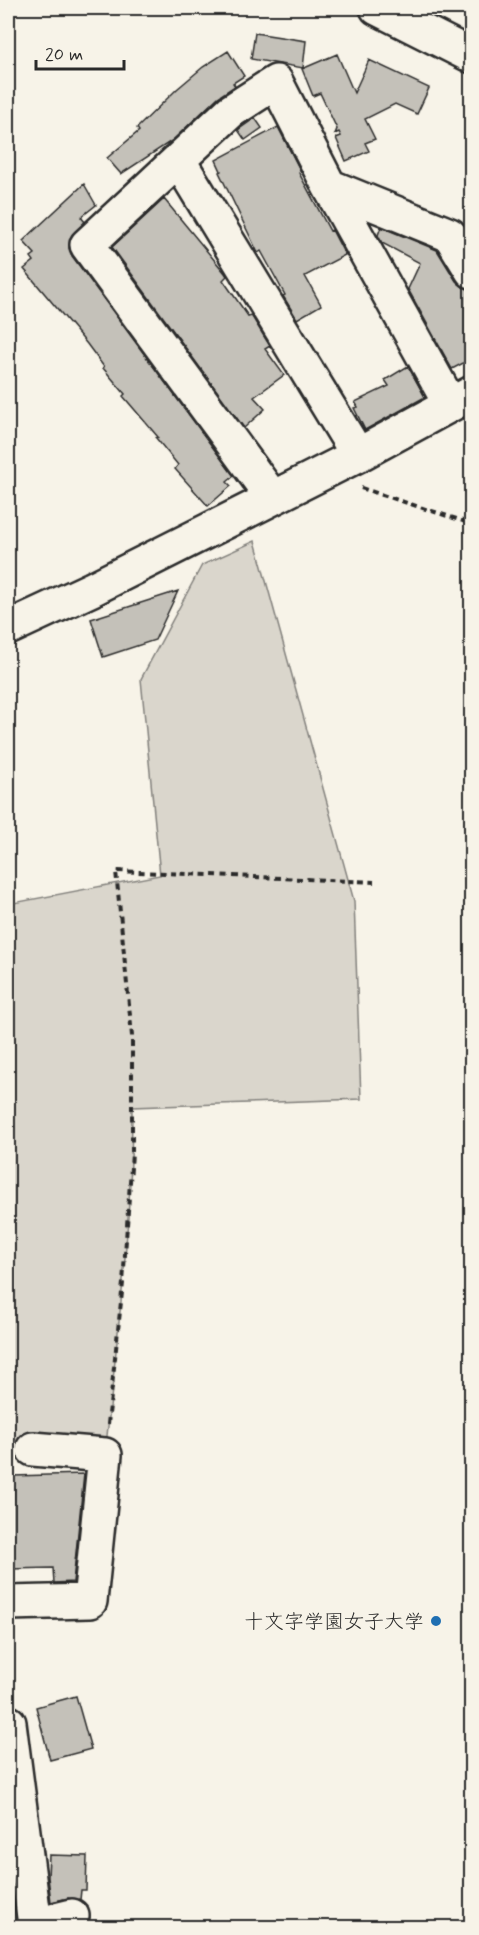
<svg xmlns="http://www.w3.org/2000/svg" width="479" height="1935" font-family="Mynerve,'Klee One',sans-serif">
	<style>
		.green { fill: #dad6cc; stroke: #82807c; stroke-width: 1.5 }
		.building { fill: #c4c1b9; stroke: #2b2b2b; stroke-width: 1.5 }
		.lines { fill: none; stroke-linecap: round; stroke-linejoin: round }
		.minor-casing { stroke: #2b2b2b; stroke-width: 38 }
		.path { stroke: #2b2b2b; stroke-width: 4; stroke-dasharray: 6 4.5; stroke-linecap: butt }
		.minor { stroke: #f7f3e8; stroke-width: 33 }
		.poi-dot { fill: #1f6fb2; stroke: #f7f3e8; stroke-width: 2 }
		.labels { text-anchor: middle; stroke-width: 4.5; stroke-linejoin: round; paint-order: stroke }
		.poi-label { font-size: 20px; fill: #2b2b2b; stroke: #f7f3e8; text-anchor: end }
	</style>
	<rect width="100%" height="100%" fill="#f7f3e8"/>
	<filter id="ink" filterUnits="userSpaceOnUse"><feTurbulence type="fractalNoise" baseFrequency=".0167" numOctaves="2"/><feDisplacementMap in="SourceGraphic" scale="12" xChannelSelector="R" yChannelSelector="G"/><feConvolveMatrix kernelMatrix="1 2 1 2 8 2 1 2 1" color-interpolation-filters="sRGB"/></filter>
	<g filter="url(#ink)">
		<path class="green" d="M 255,541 L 354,901 L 361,1099 L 132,1107 C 132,1223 117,1339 105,1455 L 8,1448 L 8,904 L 160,875 L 141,679 L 202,565 Z"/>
		<path class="building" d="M 255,33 L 306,41 L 303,68 L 251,59 Z
			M 228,51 L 244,76 L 233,83 L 235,86 L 218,97 L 173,140 L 121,174 L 107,158 L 139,131 L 137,128 L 177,89 L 203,67 Z
			M 337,54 L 354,93 L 369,60 L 429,88 L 417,114 L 395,104 L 365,119 L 375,139 L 365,143 L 369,151 L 346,161 L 336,138 L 341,136 L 339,132 L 335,134 L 337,129 L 320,93 L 313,96 L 302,69 Z
			M 255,118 L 262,128 L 245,140 L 238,130 Z
			M 278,127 L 301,172 L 299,173 L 330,231 L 332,230 L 345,255 L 305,276 L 321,305 L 297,319 L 283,296 L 285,295 L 261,251 L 258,253 L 219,172 L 221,171 L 216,160 Z
			M 84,184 L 96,205 L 81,217 L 85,222 L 70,238 L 69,248 L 72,256 L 234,476 L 227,482 L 231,486 L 208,506 L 175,469 L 178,465 L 156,438 L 158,437 L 123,396 L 125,394 L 103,368 L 104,367 L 87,344 L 24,269 L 34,261 L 31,257 L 35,254 L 23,241 Z
			M 164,199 L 225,273 L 227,276 L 223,280 L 248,316 L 251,315 L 270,346 L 265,349 L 284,375 L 254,397 L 265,409 L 244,428 L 112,247 Z
			M 381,227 L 437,250 L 456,281 L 463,287 L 468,289 L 471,295 L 471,359 L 452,369 L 408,289 L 420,263 L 382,243 L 378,235 Z
			M 408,366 L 425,397 L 365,430 L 354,408 L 358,407 L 355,402 L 389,386 L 385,380 Z
			M 178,591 L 155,640 L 103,657 L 91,619 Z
			M 84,1474 L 73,1582 L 54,1583 L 53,1568 L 8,1569 L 8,1499 L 13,1499 L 13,1476 Z
			M 76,1696 L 91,1749 L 50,1760 L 36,1707 Z
			M 49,1855 L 87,1856 L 86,1890 L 81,1890 L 80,1900 L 68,1898 L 51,1902 L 48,1877 Z"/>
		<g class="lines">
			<defs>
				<path id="minor" d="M 377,8 L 472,56
					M 179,161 L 358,455
					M 329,186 L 450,235 L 472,271
					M 272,497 L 87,245 L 231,111 L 276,82 L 329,186 L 450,404
					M 8,628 L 92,589 L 358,455 L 472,393
					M 8,1603 L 90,1601 L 105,1455 L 33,1449
					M 9,1723 L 35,1925
					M 32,1928 L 35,1925 L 72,1916"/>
			</defs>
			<use href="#minor" class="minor-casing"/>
			<path class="path" d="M 468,154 L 472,152
				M 361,488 L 472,524
				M 108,1424 L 123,1283 L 132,1153 L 132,1036 L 116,871 L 374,882"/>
			<use href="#minor" class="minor"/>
		</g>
	</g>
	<circle class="poi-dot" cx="436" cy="1621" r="6"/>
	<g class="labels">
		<g class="poi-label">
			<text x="424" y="1628">十文字学園女子大学</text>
		</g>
	</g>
	<rect width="479" height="1935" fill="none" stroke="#f7f3e8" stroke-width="30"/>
	<rect x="15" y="15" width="449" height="1905" fill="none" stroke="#2b2b2b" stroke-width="2" filter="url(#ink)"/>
	<path d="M36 60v9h88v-9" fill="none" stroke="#2b2b2b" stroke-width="3"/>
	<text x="45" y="60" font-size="18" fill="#2b2b2b" stroke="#f7f3e8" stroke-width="4.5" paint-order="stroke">20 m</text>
</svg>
